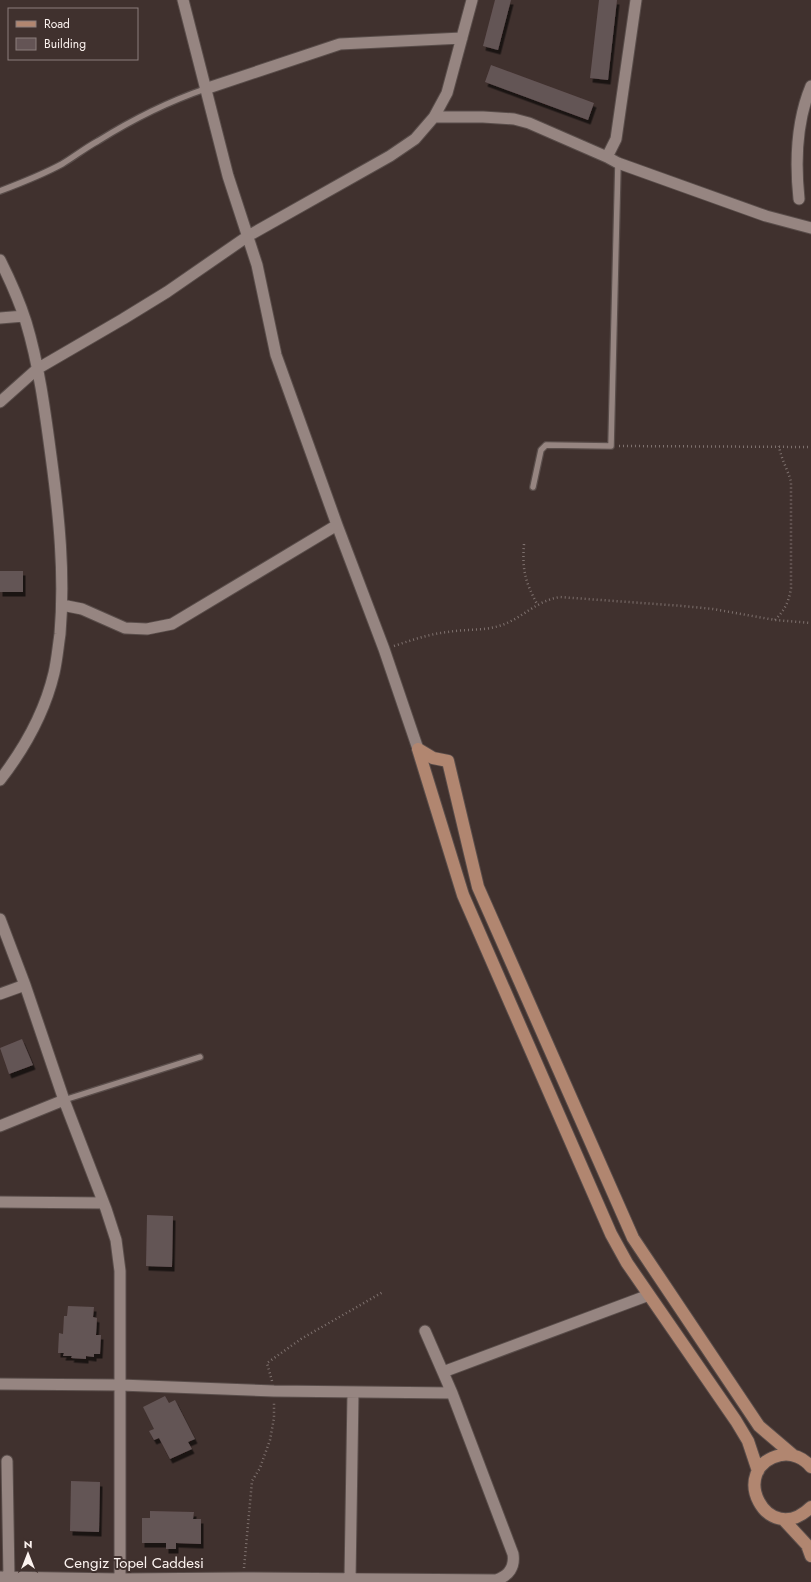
<svg xmlns="http://www.w3.org/2000/svg" width="811" height="1582" font-family="Jost,sans-serif">
	<style>
		.building { fill: #645455; filter: url(#shadow) }
		.lines { fill: none; stroke-linecap: round; stroke-linejoin: round }
		.lane-casing { stroke: #594d4a; stroke-width: 8 }
		.street-casing { stroke: #594d4a; stroke-width: 13 }
		.secondary-casing { stroke: #594d4a; stroke-width: 14 }
		.path { stroke: #7e716e; stroke-width: 2.5; stroke-dasharray: 1 3; stroke-linecap: butt }
		.lane { stroke: #968581; stroke-width: 5.5 }
		.street { stroke: #968581; stroke-width: 11 }
		.secondary { stroke: #b18670; stroke-width: 12 }
		.labels { text-anchor: middle; stroke-width: 4; stroke-linejoin: round; paint-order: stroke }
		.street-label { font-size: 15px; fill: #fcf3f0; stroke: #40312e }
	</style>
	<defs>
		<filter id="shadow"><feDropShadow dx="2.5" dy="4.5" stdDeviation="0" flood-color="#0009"/></filter>
	</defs>
	<rect width="100%" height="100%" fill="#40312e"/>
	<path class="building" d="M 495,0 L 511,0 L 498,50 L 483,46 Z
		M 599,0 L 617,0 L 608,80 L 590,78 Z
		M 491,65 L 594,103 L 588,120 L 485,82 Z
		M 0,571 L 23,571 L 23,592 L 0,592 Z
		M 22,1039 L 33,1065 L 9,1074 L 0,1048 Z
		M 147,1215 L 173,1216 L 172,1267 L 146,1266 Z
		M 68,1306 L 94,1307 L 93,1317 L 97,1318 L 96,1335 L 101,1335 L 100,1354 L 94,1354 L 94,1357 L 86,1356 L 86,1359 L 71,1358 L 72,1356 L 63,1356 L 64,1353 L 58,1353 L 59,1333 L 63,1334 L 64,1316 L 67,1316 Z
		M 165,1396 L 169,1403 L 175,1400 L 195,1439 L 188,1442 L 192,1449 L 170,1459 L 159,1438 L 154,1440 L 149,1431 L 154,1429 L 143,1407 Z
		M 71,1481 L 100,1482 L 99,1532 L 70,1531 Z
		M 150,1511 L 194,1512 L 193,1519 L 201,1519 L 201,1544 L 176,1543 L 176,1549 L 166,1549 L 166,1543 L 142,1543 L 142,1518 L 150,1518 Z"/>
	<g class="lines">
		<defs>
			<path id="lane" d="M 0,191 C 21,183 42,175 62,164 C 74,157 85,148 98,141 C 130,121 170,101 205,89
				M 533,487 L 541,450 L 546,445 L 611,446 L 618,163
				M 64,1100 L 200,1057"/>
			<path id="street" d="M 183,0 L 228,176 L 257,265 L 276,355 L 337,525 L 384,649 L 418,749
				M 205,89 L 340,44 L 462,38
				M 434,117 L 483,117 L 514,119 L 529,123 L 607,157 L 616,139 L 636,0
				M 607,157 L 618,163 L 766,216 L 811,228
				M 799,199 C 795,161 796,122 811,86
				M 0,260 C 10,280 19,300 26,322 C 39,365 45,411 51,456 C 59,515 65,574 60,634 C 58,647 57,660 54,673 C 45,711 24,749 0,780
				M 0,318 L 24,316
				M 0,402 L 37,369 L 123,319 L 167,292 L 248,236 L 390,156 L 415,139 L 434,117 L 447,93 L 472,0
				M 62,605 L 82,609 L 125,628 L 147,629 L 172,624 L 337,525
				M 0,919 L 25,985 L 0,994
				M 25,985 L 64,1100 L 106,1209 L 116,1240 L 120,1271 L 120,1385 L 274,1391 L 452,1393
				M 0,1126 L 64,1100
				M 0,1202 L 103,1203
				M 443,1372 L 649,1295
				M 0,1384 L 120,1385 L 120,1582
				M 7,1461 L 9,1578
				M 0,1577 L 120,1579 L 243,1578 L 496,1580 C 509,1576 515,1567 513,1554 L 452,1393 L 425,1331
				M 350,1579 L 353,1393"/>
			<path id="secondary" d="M 418,749 L 433,758 L 448,761 L 478,887 L 633,1238 L 759,1426 L 793,1455
				M 418,749 L 463,895 L 611,1234 L 627,1263 L 736,1421 L 748,1441 L 758,1471
				M 811,1467 C 804,1458 792,1453 781,1455 C 726,1467 767,1550 811,1507
				M 783,1519 L 807,1545 L 811,1556"/>
		</defs>
		<use href="#lane" class="lane-casing"/>
		<use href="#street" class="street-casing"/>
		<use href="#secondary" class="secondary-casing"/>
		<path class="path" d="M 619,446 L 811,447
			M 524,544 C 522,570 525,581 537,604
			M 775,620 C 784,611 789,602 791,588 L 791,482 C 788,470 781,459 779,446
			M 394,646 C 412,640 429,634 448,632 C 465,629 483,631 499,626 C 522,619 535,601 560,597 L 683,606 L 713,609 L 775,620 L 811,623
			M 272,1381 L 267,1363 L 301,1339 L 383,1292
			M 244,1568 L 252,1481 L 260,1468 L 270,1440 L 274,1418 L 274,1401"/>
		<use href="#lane" class="lane"/>
		<use href="#street" class="street"/>
		<use href="#secondary" class="secondary"/>
	</g>
	<g class="labels">
		<g class="street-label">
			<text x="134" y="1568">Cengiz Topel Caddesi</text>
		</g>
	</g>
	<rect x="8" y="8" width="130" height="52" fill="#40312e" stroke="#8b7f7c"/>
	<rect x="16" y="21" width="20" height="6" fill="#b18670" stroke="#8b7f7c"/>
	<text x="44" y="28" font-size="12" fill="#fcf3f0">Road</text>
	<rect x="16" y="38" width="20" height="12" fill="#645455" stroke="#8b7f7c"/>
	<text x="44" y="48" font-size="12" fill="#fcf3f0">Building</text>
	<g transform="translate(28 1554)" stroke="#40312e" stroke-width="3" paint-order="stroke">
	<path d="M0-3L7 15L0 10L-7 15Z" fill="#fcf3f0"/>
	<text y="-6" font-size="11" font-weight="bold" text-anchor="middle" fill="#fcf3f0">N</text>
	</g>
</svg>
